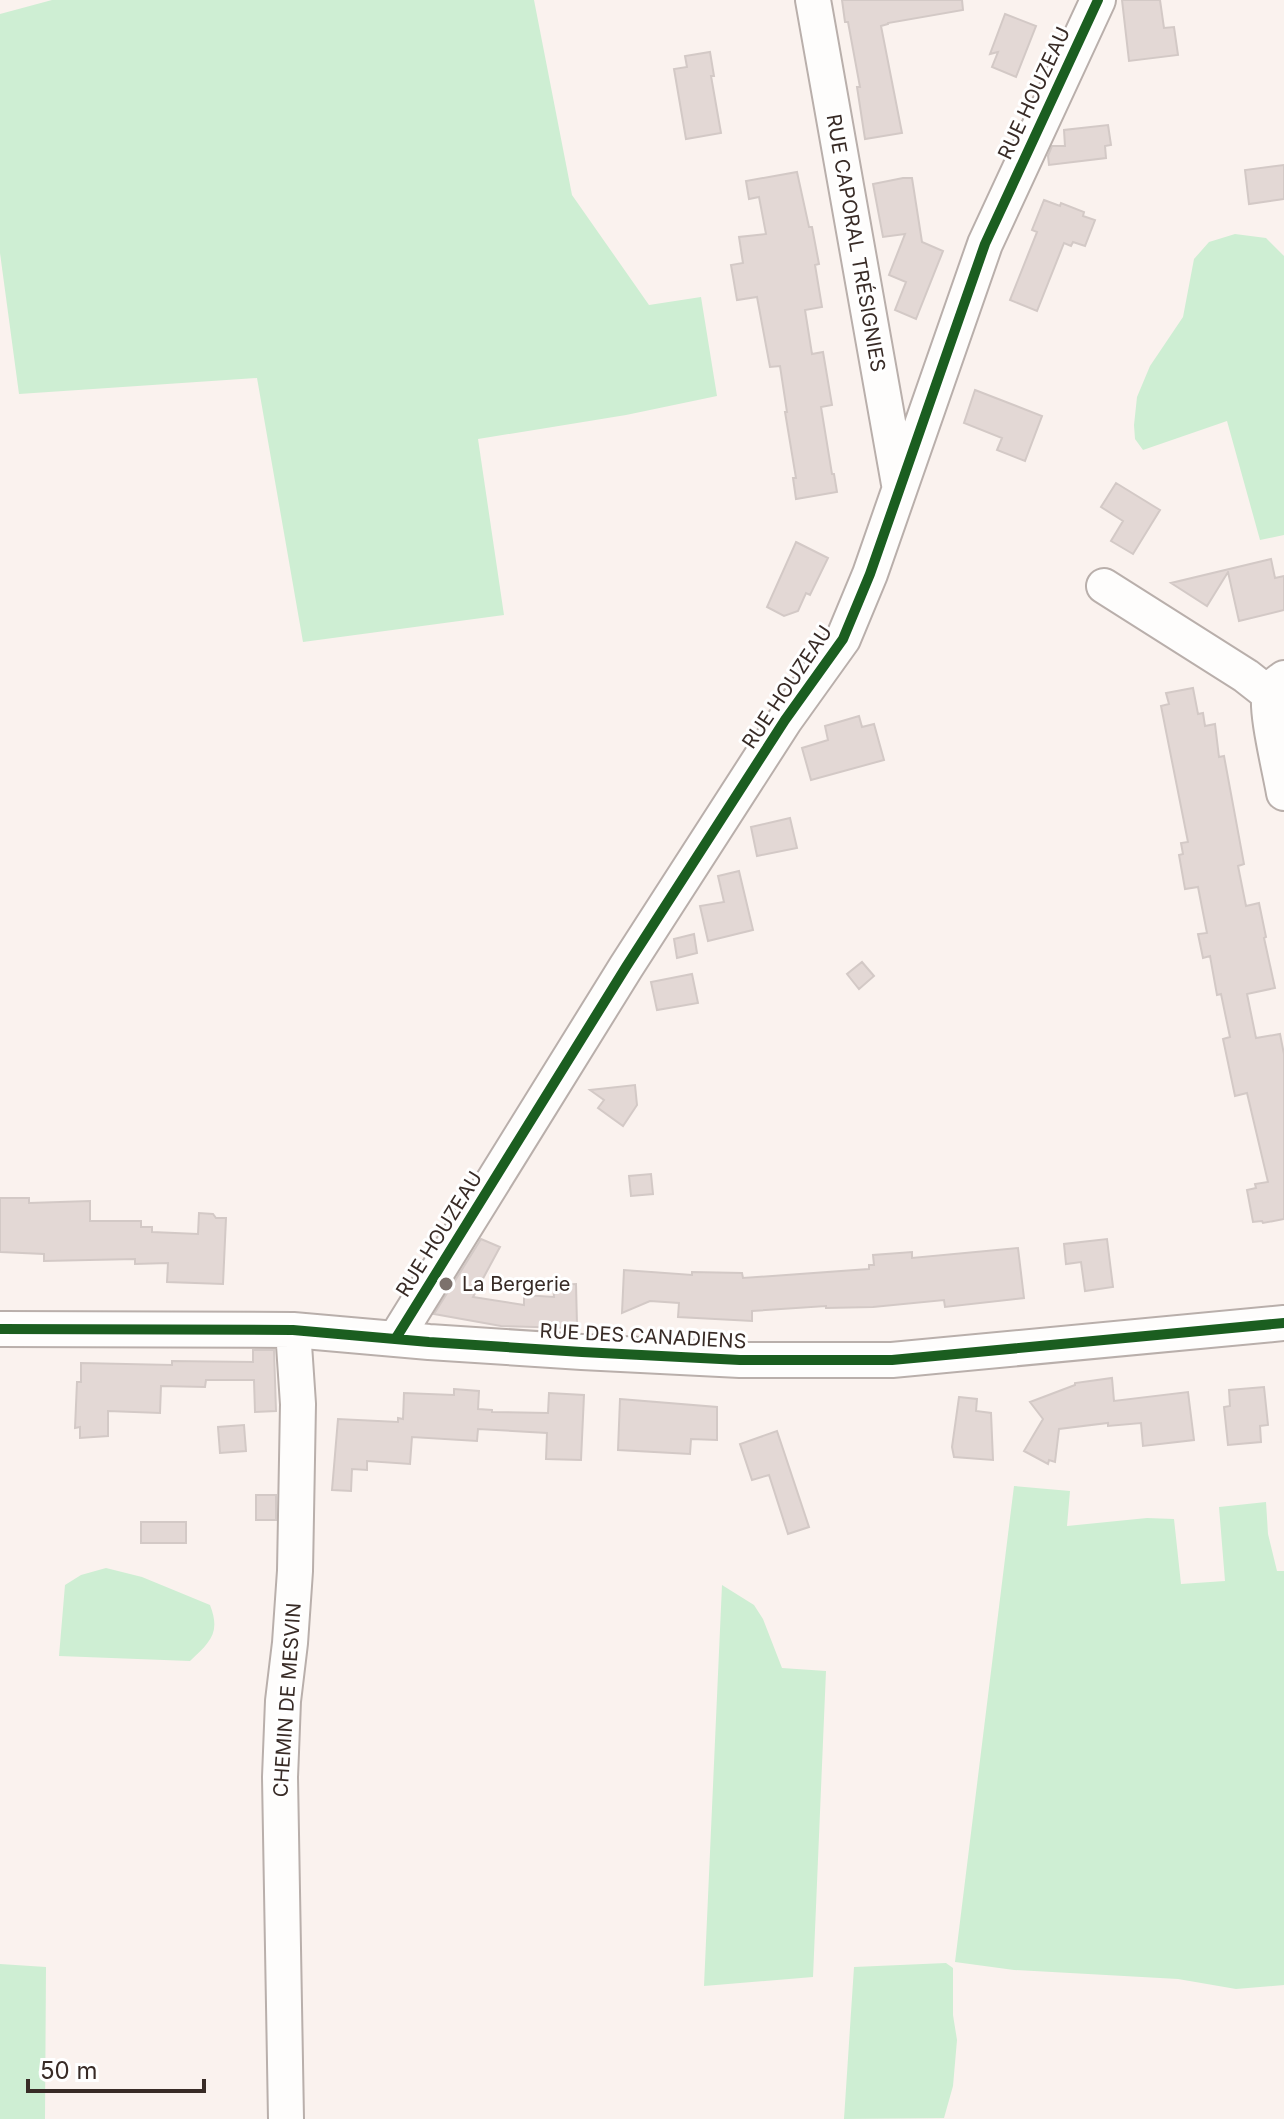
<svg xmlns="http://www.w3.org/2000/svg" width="1284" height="2119" font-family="Inter,sans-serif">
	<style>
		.green { fill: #ceeed3 }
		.building { fill: #e3d8d5; stroke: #d3c9c6; stroke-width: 2 }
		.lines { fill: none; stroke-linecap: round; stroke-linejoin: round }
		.minor-casing { stroke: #b9afab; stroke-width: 38 }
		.minor { stroke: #fefdfc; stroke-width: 34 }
		.cycleway-casing { stroke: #fff; stroke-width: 15 }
		.cycleway { stroke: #1b5e20; stroke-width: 10 }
		.poi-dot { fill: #7c716c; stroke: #fff; stroke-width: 3 }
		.labels { text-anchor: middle; stroke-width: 6; stroke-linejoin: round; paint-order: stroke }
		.street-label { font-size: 20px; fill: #382b26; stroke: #fff }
		.poi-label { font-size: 20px; fill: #382b26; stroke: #fff; text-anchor: start }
	</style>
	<rect width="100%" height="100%" fill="#faf2ee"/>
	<path class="green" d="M 52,0 L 534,0 L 572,195 L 649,305 L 701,297 L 717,396 L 626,415 L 478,439 L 504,615 L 303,642 L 257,378 L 19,394 L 0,253 L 0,14 Z
		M 1235,234 L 1266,238 L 1284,256 L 1284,535 L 1260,540 L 1227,421 L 1143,450 L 1135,439 L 1134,425 L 1137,397 L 1150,366 L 1183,317 L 1194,259 L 1209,242 Z
		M 1014,1486 L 1070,1491 L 1067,1526 L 1147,1518 L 1174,1519 L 1181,1584 L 1225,1581 L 1219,1507 L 1266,1502 L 1268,1534 L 1277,1571 L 1284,1571 L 1284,1985 L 1236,1989 L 1178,1979 L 1014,1970 L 955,1962 Z
		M 106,1568 L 142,1577 L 210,1605 C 221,1633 210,1642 190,1661 L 59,1656 L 65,1585 L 81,1575 Z
		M 722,1585 L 754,1605 L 763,1619 L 782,1668 L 826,1671 L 813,1977 L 704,1986 Z
		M 946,1963 L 953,1968 L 953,2015 L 957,2040 L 953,2086 L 944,2118 L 844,2119 L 854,1967 Z
		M 0,1964 L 46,1967 L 45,2119 L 0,2119 Z"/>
	<path class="building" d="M 842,0 L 962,0 L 963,10 L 888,23 L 888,24 L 881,26 L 902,133 L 865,139 L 857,87 L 860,87 L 848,22 L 845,22 Z
		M 1122,0 L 1160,0 L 1164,28 L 1174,27 L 1178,55 L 1129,61 Z
		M 1005,14 L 1036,26 L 1016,77 L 992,67 L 998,52 L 990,54 Z
		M 710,52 L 714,76 L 711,76 L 721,133 L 686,139 L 674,69 L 687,67 L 685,56 Z
		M 1108,125 L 1111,145 L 1105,146 L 1106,158 L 1049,165 L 1048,156 L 1052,146 L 1065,146 L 1064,130 Z
		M 1284,165 L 1284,199 L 1249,204 L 1245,170 Z
		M 797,172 L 809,227 L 812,227 L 819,264 L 815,265 L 822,307 L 805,310 L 812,354 L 823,352 L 832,405 L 821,407 L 832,474 L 834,474 L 837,492 L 796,499 L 793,478 L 796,478 L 785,412 L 787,412 L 780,366 L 770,367 L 757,297 L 737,300 L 731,265 L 743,263 L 739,237 L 766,234 L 759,197 L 749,199 L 746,181 Z
		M 903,178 L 912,178 L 922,242 L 943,251 L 916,319 L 895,310 L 906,282 L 889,275 L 905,234 L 883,237 L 873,184 Z
		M 1044,200 L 1060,206 L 1061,203 L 1084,212 L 1083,216 L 1095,220 L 1085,246 L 1073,242 L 1071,246 L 1064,243 L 1037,311 L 1010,300 L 1037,232 L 1032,230 Z
		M 975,390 L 1042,416 L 1025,461 L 997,450 L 1002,438 L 964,423 Z
		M 1116,483 L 1160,510 L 1133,554 L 1111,541 L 1123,521 L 1101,507 Z
		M 796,542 L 828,558 L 810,595 L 806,593 L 798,611 L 784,616 L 767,607 Z
		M 1271,559 L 1275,578 L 1284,576 L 1284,610 L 1239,621 L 1228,572 L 1207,606 L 1171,583 Z
		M 1193,688 L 1198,714 L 1203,713 L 1205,726 L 1215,724 L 1219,757 L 1224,756 L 1244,864 L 1238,866 L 1246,906 L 1259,903 L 1266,937 L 1264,938 L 1275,988 L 1247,994 L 1256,1038 L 1280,1034 L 1284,1054 L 1284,1219 L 1263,1223 L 1262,1221 L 1253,1222 L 1247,1190 L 1256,1188 L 1255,1184 L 1268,1182 L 1247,1093 L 1235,1096 L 1223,1039 L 1230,1037 L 1221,994 L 1217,995 L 1210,956 L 1203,958 L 1198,934 L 1207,933 L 1198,887 L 1185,889 L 1179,855 L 1183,854 L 1181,843 L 1188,842 L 1161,706 L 1169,704 L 1166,693 Z
		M 859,716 L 862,727 L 874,724 L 884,760 L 811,780 L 802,748 L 828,740 L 825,726 Z
		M 790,818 L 797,848 L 757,856 L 751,827 Z
		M 739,871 L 753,930 L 708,941 L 700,906 L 724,902 L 718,876 Z
		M 694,934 L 697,953 L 677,958 L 674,939 Z
		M 862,962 L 874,976 L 859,989 L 847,974 Z
		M 692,974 L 698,1003 L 657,1010 L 651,982 Z
		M 635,1085 L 637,1105 L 623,1126 L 598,1108 L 604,1100 L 590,1090 Z
		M 651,1174 L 653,1194 L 631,1196 L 629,1176 Z
		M 0,1198 L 29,1198 L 29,1203 L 90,1201 L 90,1221 L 141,1221 L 141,1227 L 152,1227 L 152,1232 L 198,1234 L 199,1213 L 213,1214 L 216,1218 L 226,1218 L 223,1284 L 167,1282 L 168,1263 L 135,1264 L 135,1259 L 44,1261 L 44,1254 L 0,1252 Z
		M 481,1239 L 500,1247 L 473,1297 L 524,1305 L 524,1295 L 554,1297 L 553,1285 L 576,1284 L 577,1325 L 570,1326 L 570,1328 L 501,1326 L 434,1314 Z
		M 1107,1239 L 1113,1287 L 1085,1291 L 1081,1262 L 1066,1264 L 1064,1244 Z
		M 1018,1248 L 1024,1298 L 945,1307 L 944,1300 L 873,1307 L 826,1308 L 826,1306 L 752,1311 L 752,1321 L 678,1317 L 679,1303 L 650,1301 L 622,1313 L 624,1270 L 692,1275 L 692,1272 L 742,1273 L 743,1278 L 869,1269 L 869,1265 L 874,1265 L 873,1255 L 912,1252 L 912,1258 Z
		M 253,1350 L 274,1350 L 276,1411 L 255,1412 L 254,1380 L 206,1380 L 205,1387 L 161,1386 L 160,1413 L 108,1411 L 108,1436 L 80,1438 L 80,1427 L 75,1428 L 77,1382 L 81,1382 L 81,1363 L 172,1365 L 172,1361 L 253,1362 Z
		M 1112,1378 L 1114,1401 L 1188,1392 L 1194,1440 L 1143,1446 L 1141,1423 L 1108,1426 L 1108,1423 L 1059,1429 L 1055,1462 L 1049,1460 L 1048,1464 L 1024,1451 L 1043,1419 L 1030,1402 L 1075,1385 L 1075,1383 Z
		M 1264,1387 L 1268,1425 L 1260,1426 L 1261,1442 L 1228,1445 L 1224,1407 L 1230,1406 L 1229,1390 Z
		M 454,1389 L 479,1391 L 478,1409 L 492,1410 L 492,1412 L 548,1413 L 549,1393 L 584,1395 L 581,1460 L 546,1459 L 547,1433 L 478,1429 L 477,1441 L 412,1437 L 410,1464 L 367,1461 L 367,1470 L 352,1469 L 351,1491 L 332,1490 L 338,1419 L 398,1422 L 398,1418 L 403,1419 L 404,1393 L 454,1395 Z
		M 959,1397 L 977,1399 L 976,1411 L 991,1413 L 993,1460 L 954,1457 L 952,1447 Z
		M 620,1399 L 717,1407 L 717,1440 L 691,1439 L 690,1454 L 618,1450 Z
		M 244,1425 L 246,1451 L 220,1453 L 218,1427 Z
		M 777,1431 L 809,1527 L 788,1534 L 769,1475 L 752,1480 L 740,1444 Z
		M 256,1495 L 276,1495 L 276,1520 L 256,1520 Z
		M 141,1522 L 186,1522 L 186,1543 L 141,1543 Z"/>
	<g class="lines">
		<defs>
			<path id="minor" d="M 813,0 L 899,484
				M 1104,586 L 1246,676 L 1269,694
				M 1284,678 C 1279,682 1273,685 1270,691 C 1264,706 1281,774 1284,793
				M 0,1329 L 293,1330 L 429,1342 L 582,1352 L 740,1360 L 892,1360 L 1284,1323
				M 396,1338 L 626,967 L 785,720 L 843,639 L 870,574 L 985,244 L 1098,0
				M 286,2119 L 280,1777 L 283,1701 L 290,1643 L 295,1571 L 298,1404 L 293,1330"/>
		</defs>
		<use href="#minor" class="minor-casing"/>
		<use href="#minor" class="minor"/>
		<defs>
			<path id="cycleway" d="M 0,1329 L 293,1330 L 429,1342 L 582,1352 L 740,1360 L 892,1360 L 1284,1323
				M 396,1338 L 626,967 L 785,720 L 843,639 L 870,574 L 985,244 L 1098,0"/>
		</defs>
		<use href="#cycleway" class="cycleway-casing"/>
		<use href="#cycleway" class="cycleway"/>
	</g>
	<circle class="poi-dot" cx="446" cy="1284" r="8"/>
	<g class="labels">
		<g class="street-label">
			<text transform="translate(1034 93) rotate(-65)" y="7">RUE HOUZEAU</text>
			<text transform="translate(856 243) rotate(80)" y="7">RUE CAPORAL TRÉSIGNIES</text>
			<text transform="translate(787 687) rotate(-56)" y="7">RUE HOUZEAU</text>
			<text transform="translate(439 1234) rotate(-58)" y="7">RUE HOUZEAU</text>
			<text transform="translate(643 1336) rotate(3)" y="7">RUE DES CANADIENS</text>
			<text transform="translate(287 1700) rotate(-86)" y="7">CHEMIN DE MESVIN</text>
		</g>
		<g class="poi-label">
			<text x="462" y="1291">La Bergerie</text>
		</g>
	</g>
	<path d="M28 2079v12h176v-12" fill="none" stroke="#382b26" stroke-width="4"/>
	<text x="40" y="2079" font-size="24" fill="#382b26" stroke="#ffffff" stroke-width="6" paint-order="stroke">50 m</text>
</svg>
